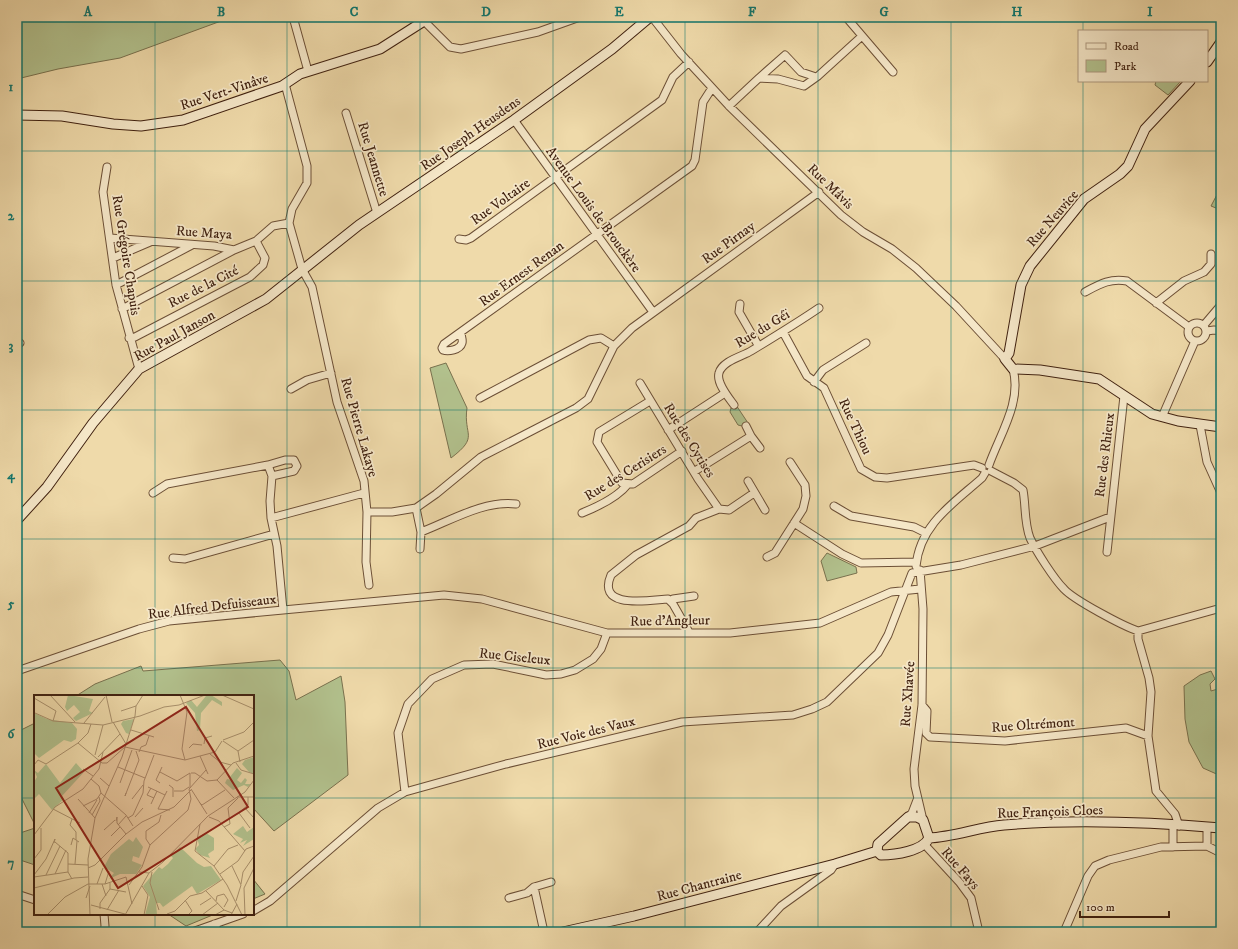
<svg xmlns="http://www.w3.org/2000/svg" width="1238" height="949" font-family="'IM FELL DW Pica',serif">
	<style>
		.green { fill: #b2c18d; stroke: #79714e }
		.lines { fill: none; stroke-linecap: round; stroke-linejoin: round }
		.street-casing { stroke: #6c4f36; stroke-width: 9 }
		.secondary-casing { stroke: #402110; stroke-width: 11 }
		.street { stroke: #f5e7c8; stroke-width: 7 }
		.secondary { stroke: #f5e7c8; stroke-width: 9 }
		.grid { fill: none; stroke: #0f766e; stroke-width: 1; stroke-opacity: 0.55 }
		.labels { text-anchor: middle; stroke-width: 3.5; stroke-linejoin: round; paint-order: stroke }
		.street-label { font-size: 14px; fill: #402110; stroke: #f5e7c8 }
		.inset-road { fill: none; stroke: #a9906c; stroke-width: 1 }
		.view { fill: #8f2418; fill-opacity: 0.15; stroke: #8f2418; stroke-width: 2 }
		.inset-edge { fill: none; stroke: #402110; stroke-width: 2 }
		.neatline { fill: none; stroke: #0f766e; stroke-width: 1.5 }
		.grid-label { font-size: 13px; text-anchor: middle; font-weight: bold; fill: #0f766e }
	</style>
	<rect width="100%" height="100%" fill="#efdaaa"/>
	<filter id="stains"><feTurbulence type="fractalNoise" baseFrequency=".005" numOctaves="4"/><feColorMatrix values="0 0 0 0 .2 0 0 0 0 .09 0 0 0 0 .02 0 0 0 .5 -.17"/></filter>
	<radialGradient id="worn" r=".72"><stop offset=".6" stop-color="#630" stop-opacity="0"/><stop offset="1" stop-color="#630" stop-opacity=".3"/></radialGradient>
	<path class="green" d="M 17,17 L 232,17 L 120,58 L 58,69 L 17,79 Z
		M 1156,81 L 1181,81 L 1168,95 L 1155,85 Z
		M 1221,187 L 1221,210 L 1211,206 Z
		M 446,363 L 467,408 C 463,436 480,436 451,458 L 430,368 Z
		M 736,405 L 748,423 L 742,426 L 738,425 L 730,412 L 731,408 Z
		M 827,553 L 856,567 L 857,573 L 827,581 L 821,561 Z
		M 280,660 L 289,671 L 296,700 L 341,676 L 345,702 L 348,775 L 274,831 L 253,808 L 253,696 L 76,696 L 95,684 L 141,666 L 143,671 Z
		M 1211,671 L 1215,679 L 1210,684 L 1211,691 L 1221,688 L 1221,776 L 1203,768 L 1189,742 L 1185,719 L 1184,686 L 1200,675 Z
		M 35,723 L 35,825 L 17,789 L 17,732 Z
		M 35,828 L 35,865 L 17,859 L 17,834 Z
		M 253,879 L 265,894 L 253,899 Z
		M 168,914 L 215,914 L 186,926 Z"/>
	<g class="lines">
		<defs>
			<path id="street" d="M 293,17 L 308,71
				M 428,17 L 424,21 L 450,47 L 461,49 L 538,32 L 580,17
				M 652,17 L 681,54 L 729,106 L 841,215 L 863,232 L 892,249 L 916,268 L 956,306 L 1005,359
				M 846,17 L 893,72
				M 759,78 L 785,55 L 801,72 L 816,77
				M 285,84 L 307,166 L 307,183 L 292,209 L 289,223 L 302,269 L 312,287 L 337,402 L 364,481 L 367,512 L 366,562 L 369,585
				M 729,106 L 759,78 L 778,79 L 804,86 L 818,76 L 862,36
				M 346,113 L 377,213
				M 514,120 L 653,312
				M 107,167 L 103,192 L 116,285 L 139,369
				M 110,238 L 214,246 L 234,250 L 256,241 L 273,226 L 289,223
				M 459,239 L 466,240 L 471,238 L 662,100 L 673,77 L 689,62
				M 113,258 L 150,242
				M 116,285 L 192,245
				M 1085,292 C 1100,284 1110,278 1127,281 L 1189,327
				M 1156,303 L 1184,281 L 1204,272 L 1211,264 L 1211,254
				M 740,304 L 739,312 L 758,345
				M 122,309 L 234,250
				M1188 332a9 9 0 1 1 18 0a9 9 0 1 1-18 0Z
				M 1204,325 L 1221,305
				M 1207,331 L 1214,330 L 1221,331
				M 783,332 L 807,376 L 824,388 L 861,469 L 875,477 L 887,478 L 974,465 L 982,468
				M 461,333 C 461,336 463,340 462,343 C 460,350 448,352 443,350 L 442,348 L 444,344 L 692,166 L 695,160 L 703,102 L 712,88
				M 129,338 L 135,337 L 250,277 L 263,265 L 265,258 L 256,241
				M 17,342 L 20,343
				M 814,382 L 823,370 L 866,343
				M 640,383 L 698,479 L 719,509
				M 291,389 L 307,380 L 331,373
				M 480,398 L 589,340 L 601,338 L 614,346
				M 650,401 L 599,432 L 597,442 L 622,483 L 633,484 L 682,451
				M 734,405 C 729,398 716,383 719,373 C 722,361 743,356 751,351 C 774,337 797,323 819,308
				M 1162,417 L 1195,341
				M 1200,425 L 1207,462 L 1221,493
				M 746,426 L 751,436 L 760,448
				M 668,430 L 725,393
				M 989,465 C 1000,434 1022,402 1013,369
				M 695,471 L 751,436
				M 991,471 L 1014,483 L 1023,490 C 1026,506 1024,522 1030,538 C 1036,551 1054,579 1064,589 C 1074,600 1123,626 1138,631
				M 272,476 L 268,465 L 285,460 L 294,460 L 297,466 L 294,471 L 272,476 L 270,501 L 271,518 L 277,546 L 283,610
				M 748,481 L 765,510
				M 153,493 L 167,484 L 268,465
				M 834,506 L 851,516 L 914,527 L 926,533
				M 416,508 L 421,532 L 420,549
				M 719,509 L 729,510 L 754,493
				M 367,512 L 392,512 L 416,508 L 436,494 L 481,457 L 576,408 L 588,399 L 614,346 L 632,328 L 819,192
				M 582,513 C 597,507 618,497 628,484
				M 271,518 L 364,493
				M 794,523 L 842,554 L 861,563 L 916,562
				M 421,532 C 450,521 484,500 516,504
				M 1107,552 L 1124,396
				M 767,557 L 775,553 L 803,509 L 806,496 L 805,485 L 790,462
				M 173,558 L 185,559 L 274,534
				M 916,566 C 920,524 954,503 982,478 L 985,473
				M 920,570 L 923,609 L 922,705 L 914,769 L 915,786 L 923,820
				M 670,601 L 673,599 L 694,596
				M 1138,631 L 1138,639 L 1149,678 L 1151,692 L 1148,736 L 1156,791 L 1175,814 L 1179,826
				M 1138,631 L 1221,608
				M 689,632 L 673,604 L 668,599 C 649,600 596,610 611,575 L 636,555 L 689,526 L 696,518 L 719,509
				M 17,671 L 139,629 L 169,621 L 283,610 L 444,595 L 482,599 L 607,633 L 730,633 L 820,623 L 891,592 L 920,589
				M 922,705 L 927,711 L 926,733 L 930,737 L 1005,741 L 1126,728 L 1148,736
				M 405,792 L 398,733 L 408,704 L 432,679 L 464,665 L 493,664 L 546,675 L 561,674 L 575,670 L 593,659 L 601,649 L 607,633
				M 908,817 L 912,813 L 917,800
				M 1207,827 L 1207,846 L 1221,853
				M 925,845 L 960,883 L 971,898 L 979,932
				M 1173,847 L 1173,826
				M 17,894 L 35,900
				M 509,898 L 527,893 L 534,887
				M 253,911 L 270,901 L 378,808 L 405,792 L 506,764 L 682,722 L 793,715 L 812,709 L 827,702 L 878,653 L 888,635 L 912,573 L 961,565 L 1035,546 L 1110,517
				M 104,914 L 105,926 L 104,932
				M 214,924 L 219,932
				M 192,932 L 243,914
				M 544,932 L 534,887 L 551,882
				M 757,932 L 781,906 L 831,870 L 835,864
				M 1064,932 L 1088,876 L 1095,866 L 1109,860 L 1161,847 L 1207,846"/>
			<path id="secondary" d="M 1207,62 L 1221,42
				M 1190,81 L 1145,129 L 1128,166 L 1120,174 L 1084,199 L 1030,266 L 1021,285 L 1009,353 L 1005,359 L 1013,369 L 1040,370 L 1099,379 L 1152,414 L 1178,421 L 1221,427
				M 17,115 L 62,116 L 113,124 L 141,126 L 183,120 L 282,86 L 300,74 L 380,49 L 424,21 L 424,17
				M 17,520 L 47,487 L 93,423 L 139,369 L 266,299 L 359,225 L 514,120 L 612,49 L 650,17
				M 908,817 L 917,817 L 923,820 L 929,838 C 923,851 895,855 881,855 L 877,851 L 878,844 Z
				M 929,838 C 954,837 979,827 1004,825 C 1076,819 1149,822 1221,828
				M 563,932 L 634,916 L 835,864 L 877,851"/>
		</defs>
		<use href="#street" class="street-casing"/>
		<use href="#secondary" class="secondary-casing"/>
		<use href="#street" class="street"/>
		<use href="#secondary" class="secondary"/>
	</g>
	<path class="grid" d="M 155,17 L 155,696M 287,17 L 287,932M 420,17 L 420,932M 553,17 L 553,932M 685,17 L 685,932M 818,17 L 818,932M 951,17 L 951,932M 1083,17 L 1083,31M 1083,81 L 1083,932M 17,151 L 1221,151M 17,281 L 1221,281M 17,410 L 1221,410M 17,539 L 1221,539M 17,668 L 1221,668M 17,798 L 35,798M 253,798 L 1221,798M 155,914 L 155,932"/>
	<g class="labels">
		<g class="street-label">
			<text transform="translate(224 91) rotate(-18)" y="5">Rue Vert-Vinâve</text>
			<text transform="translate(470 133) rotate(-35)" y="5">Rue Joseph Heusdens</text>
			<text transform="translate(374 159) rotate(73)" y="5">Rue Jeannette</text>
			<text transform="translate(831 186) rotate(44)" y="5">Rue Mâvis</text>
			<text transform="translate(500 201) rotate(-36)" y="5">Rue Voltaire</text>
			<text transform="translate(594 209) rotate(54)" y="5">Avenue Louis de Brouckère</text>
			<text transform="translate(1052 218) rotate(-49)" y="5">Rue Neuvice</text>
			<text transform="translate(204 232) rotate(4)" y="5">Rue Maya</text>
			<text transform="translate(728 242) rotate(-36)" y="5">Rue Pirnay</text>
			<text transform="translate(127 255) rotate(81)" y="5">Rue Grégoire Chapuis</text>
			<text transform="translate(521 273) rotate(-36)" y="5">Rue Ernest Renan</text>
			<text transform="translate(203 286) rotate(-27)" y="5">Rue de la Cité</text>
			<text transform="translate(762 328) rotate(-31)" y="5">Rue du Géï</text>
			<text transform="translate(174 335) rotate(-29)" y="5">Rue Paul Janson</text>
			<text transform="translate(856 426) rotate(65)" y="5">Rue Thiou</text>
			<text transform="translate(360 427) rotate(74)" y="5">Rue Pierre Lakaye</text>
			<text transform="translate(690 440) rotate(58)" y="5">Rue des Cytises</text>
			<text transform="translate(1104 455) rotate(-83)" y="5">Rue des Rhieux</text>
			<text transform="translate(625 472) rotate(-32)" y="5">Rue des Cerisiers</text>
			<text transform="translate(212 606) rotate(-7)" y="5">Rue Alfred Defuisseaux</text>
			<text transform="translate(670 620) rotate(-1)" y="5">Rue d'Angleur</text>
			<text transform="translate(515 656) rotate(6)" y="5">Rue Ciseleux</text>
			<text transform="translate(907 694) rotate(-86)" y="5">Rue Xhavée</text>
			<text transform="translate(1033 724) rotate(-4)" y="5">Rue Oltrémont</text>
			<text transform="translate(586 732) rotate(-14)" y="5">Rue Voie des Vaux</text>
			<text transform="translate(1050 811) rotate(-2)" y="5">Rue François Cloes</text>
			<text transform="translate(961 868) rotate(49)" y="5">Rue Fays</text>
			<text transform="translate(699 885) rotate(-15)" y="5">Rue Chantraine</text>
		</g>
	</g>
	<g transform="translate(34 695)">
		<rect width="220" height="220" fill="#efdaaa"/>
		<path d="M 34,0 L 59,4 L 55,16 L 59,18 L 42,26 L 39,23 L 46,17 L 40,10 L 33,16 L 31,12 ZM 177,0 L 188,7 L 188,11 L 178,5 L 167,18 L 166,35 L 163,36 L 161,18 L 152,8 L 157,5 L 163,12 L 172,1 ZM 0,18 L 13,24 L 38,28 L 43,34 L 42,44 L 37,47 L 30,45 L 5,63 L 0,58 ZM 100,24 L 95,39 L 92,38 L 87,29 L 89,26 ZM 220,62 L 220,79 L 215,77 L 208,69 L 211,65 ZM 42,68 L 50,77 L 28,101 L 30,104 L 18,115 L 5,99 L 0,104 L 0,87 L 3,82 L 0,75 L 4,78 L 12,69 L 26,88 ZM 203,73 L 208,78 L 203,85 L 207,88 L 211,83 L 213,85 L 211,89 L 217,89 L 214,92 L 210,90 L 199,95 L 191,88 L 193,84 L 198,85 L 196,82 ZM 209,131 L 213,137 L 220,132 L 220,144 L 209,151 L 213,145 L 206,148 L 209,144 L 199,139 ZM 172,138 L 180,143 L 180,155 L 174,159 L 176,163 L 166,160 L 161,154 L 165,150 L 163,142 ZM 102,142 L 109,152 L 105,163 L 99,161 L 98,166 L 108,170 L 102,179 L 86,179 L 75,184 L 80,178 L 70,172 L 77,159 L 95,144 L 99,147 ZM 146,152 L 163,168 L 170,172 L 177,171 L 187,185 L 163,199 L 158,191 L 129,212 L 126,208 L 122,208 L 123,220 L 111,220 L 116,202 L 109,191 L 125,172 L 128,174 L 134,169 L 139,163 L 137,161 Z" fill="#b2c18d"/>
		<path class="inset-road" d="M 16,0 L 41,27M 72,0 L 78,27M 146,0 L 153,17 L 148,54 L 151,65M 188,0 L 220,14M 0,3 L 22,16 L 19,26M 87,16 L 102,11M 1,18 L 19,26 L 69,30 L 106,21 L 130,12 L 145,10 L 171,0M 79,27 L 92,49M 50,28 L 71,2M 97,35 L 120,42M 189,45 L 210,37 L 220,27M 189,46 L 204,56 L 206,67M 44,48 L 68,68M 170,49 L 171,43 L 178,41M 91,52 L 151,65M 155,53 L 159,49 L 168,50M 204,56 L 220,45M 105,57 L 107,52 L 112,50 L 115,41M 176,59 L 186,67 L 197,70M 61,60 L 69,30M 166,61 L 174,79M 64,62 L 86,39M 151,65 L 181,57 L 188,46M 68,68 L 73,68 L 92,51M 202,68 L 207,75 L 220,79M 0,70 L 4,65 L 12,69 L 44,48 L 54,38 L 57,29M 84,72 L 111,83M 49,74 L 59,81M 126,77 L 143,86 L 156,78M 157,78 L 161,78 L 173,86 L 183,85M 66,83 L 75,91M 57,84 L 65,91 L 67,98M 183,85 L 199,68 L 220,61M 183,85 L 200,103M 86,88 L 98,55M 126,88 L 122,85 L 128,72M 135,90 L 139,93 L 139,102M 114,92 L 131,100M 117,93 L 113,100 L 120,103M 156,93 L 156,78M 157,94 L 173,119M 133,96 L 124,114 L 136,115M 140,96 L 149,96 L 155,92M 67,98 L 92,120 L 99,131M 92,98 L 91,101 L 105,65 L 102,56M 203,102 L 220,102M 44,104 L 61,123M 98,104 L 109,90M 165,107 L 168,110 L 191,95M 117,109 L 123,96M 49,111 L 63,104 L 67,98M 211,113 L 220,123M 19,114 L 46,128M 55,118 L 63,105M 205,118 L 216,133M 203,119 L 214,110 L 214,102M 58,120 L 66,106 L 65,102M 174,121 L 211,97 L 220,85M 101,122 L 109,113M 175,122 L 185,126 L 211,156M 94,123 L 99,120 L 109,98 L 110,86 L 120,60M 38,124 L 36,130 L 42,137 L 42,145M 82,126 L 83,122 L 83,128 L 92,139M 166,129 L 161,156 L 180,171 L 193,190 L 208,220M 84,130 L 92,121M 190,132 L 196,129 L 194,113 L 204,103M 70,135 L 81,125M 0,140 L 21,112 L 49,94 L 65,74 L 69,57M 77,141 L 86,132M 21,147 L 34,158 L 34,177 L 38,184M 37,150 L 39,143 L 45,147M 116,150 L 112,144 L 112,136 L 125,127 L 127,120M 0,164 L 7,155 L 7,133M 34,169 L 54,170M 41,169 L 43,146M 180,171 L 194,154 L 204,150M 198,171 L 207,190 L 202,206M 54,173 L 61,170 L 92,139 L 108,127 L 140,112 L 157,95M 105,177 L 115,178 L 129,167 L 174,121M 118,177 L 116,188 L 125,215M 21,179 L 32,155M 186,179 L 204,166 L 212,154 L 220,151M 0,180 L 12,164 L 21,144 L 20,148M 12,180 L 26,151M 0,182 L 34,177M 63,189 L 69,173M 68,189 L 72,201M 71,189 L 75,176M 207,189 L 209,177 L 220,161M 95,190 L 108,172 L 116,150 L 154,115 L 157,104 L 155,94 L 172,75M 108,191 L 114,200 L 110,220M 0,193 L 40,183 L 54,182M 76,194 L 92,197M 172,196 L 190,215M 52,203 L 56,191M 151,205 L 158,216 L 154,220M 182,206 L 183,201 L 190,199 L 194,205 L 190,212M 57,210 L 91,219M 166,210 L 177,203M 66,214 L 66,208 L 76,194 L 76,188M 73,215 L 85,195M 133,219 L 141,216 L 156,201 L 168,198 L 189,184M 13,220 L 31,202 L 54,189 L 71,189 L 92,182 L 98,209M 56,220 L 54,164 L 61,123 L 88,62 L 101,21 L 102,11 L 109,0M 91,220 L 115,178M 168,220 L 184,208M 181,220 L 190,215 L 198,218M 197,220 L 203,209M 211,220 L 210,193 L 220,173"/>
		<path class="view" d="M 152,12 L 214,112 L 84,193 L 22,93 Z"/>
		<rect width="220" height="220" class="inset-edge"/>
	</g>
	<rect width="1238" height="949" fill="none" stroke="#efdaaa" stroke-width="44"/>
	<rect x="1078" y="30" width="130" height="52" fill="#f5e7c8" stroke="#ad987e"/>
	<rect x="1086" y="43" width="20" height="6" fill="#f5e7c8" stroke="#ad987e"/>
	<text x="1114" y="50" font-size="12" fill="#402110">Road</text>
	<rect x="1086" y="60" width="20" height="12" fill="#b2c18d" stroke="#ad987e"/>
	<text x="1114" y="70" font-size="12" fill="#402110">Park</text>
	<path d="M1080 911v6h89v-6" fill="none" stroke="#402110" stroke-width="2"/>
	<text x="1086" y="911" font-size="12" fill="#402110" stroke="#f5e7c8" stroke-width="3" paint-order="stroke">100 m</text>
	<rect x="22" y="22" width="1194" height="905" class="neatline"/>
	<g class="grid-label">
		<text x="88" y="16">A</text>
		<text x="221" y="16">B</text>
		<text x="354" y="16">C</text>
		<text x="486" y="16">D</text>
		<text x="619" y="16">E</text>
		<text x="752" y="16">F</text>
		<text x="884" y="16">G</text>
		<text x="1017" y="16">H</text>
		<text x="1150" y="16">I</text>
		<text x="11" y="91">1</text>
		<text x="11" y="220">2</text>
		<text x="11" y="350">3</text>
		<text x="11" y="479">4</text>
		<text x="11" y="608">5</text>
		<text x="11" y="738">6</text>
		<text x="11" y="867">7</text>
	</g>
	<rect width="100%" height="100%" filter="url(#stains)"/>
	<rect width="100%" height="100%" fill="url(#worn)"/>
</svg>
